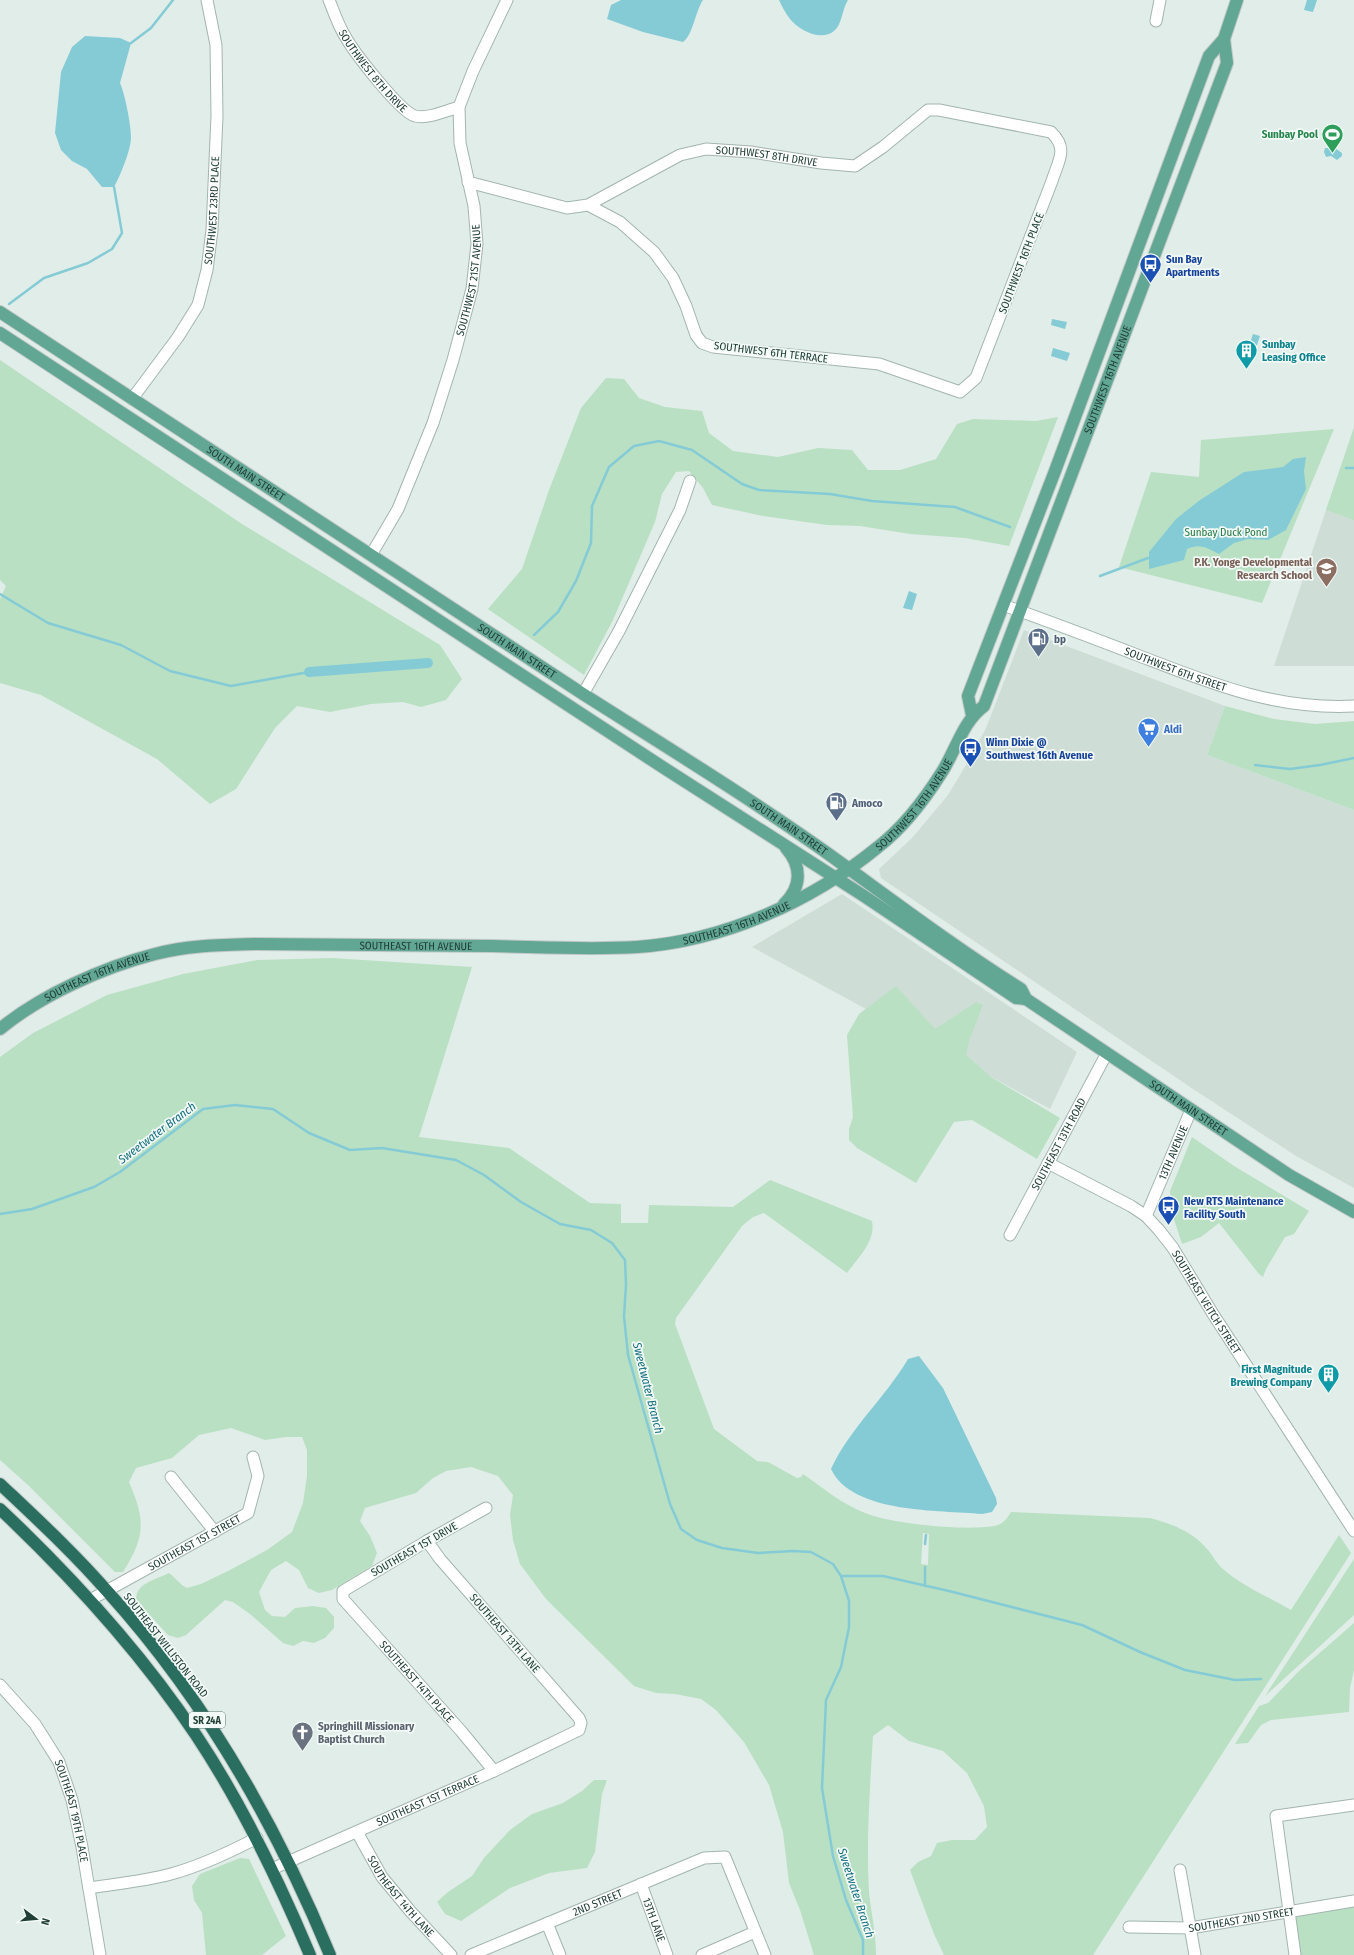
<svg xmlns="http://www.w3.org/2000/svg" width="1354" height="1955" font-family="'Fira Sans Condensed',sans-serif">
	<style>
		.built { fill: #cfddd7 }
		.green { fill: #b9e0c3; fill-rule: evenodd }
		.water { fill: #85cbd6 }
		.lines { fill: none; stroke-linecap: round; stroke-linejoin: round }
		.stream { stroke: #85cbd6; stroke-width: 2.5 }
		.canal { stroke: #85cbd6; stroke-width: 10 }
		.minor-casing { stroke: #a3b5af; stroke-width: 13 }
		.major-casing { stroke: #c1c9c7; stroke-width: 14 }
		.highway-casing { stroke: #c1c9c7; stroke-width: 14 }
		.minor { stroke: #fff; stroke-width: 11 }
		.major { stroke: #62a694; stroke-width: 12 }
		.highway { stroke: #2a6e5f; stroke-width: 12 }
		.labels { text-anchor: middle; stroke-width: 3.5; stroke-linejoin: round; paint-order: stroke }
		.shield { fill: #f2f9f6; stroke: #5f7770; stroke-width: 1 }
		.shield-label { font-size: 10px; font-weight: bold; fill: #203f37 }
		.street-label { font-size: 11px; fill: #203f37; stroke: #f2f9f6 }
		.leisure-label { font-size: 11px; font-weight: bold; fill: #27864d; stroke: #f2f9f6; text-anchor: end }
		.transit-label { font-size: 11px; font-weight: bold; fill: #164399; stroke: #f2f9f6; text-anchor: start }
		.culture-label { font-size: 11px; font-weight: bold; fill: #0d838f; stroke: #f2f9f6; text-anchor: start }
		.park-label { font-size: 11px; fill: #277a46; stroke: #f2f9f6 }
		.education-label { font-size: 11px; font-weight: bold; fill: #785e54; stroke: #f2f9f6; text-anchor: end }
		.service-label { font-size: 11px; font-weight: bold; fill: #4e5e75; stroke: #f2f9f6; text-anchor: start }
		.shop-label { font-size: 11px; font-weight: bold; fill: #366cbe; stroke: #f2f9f6; text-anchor: start }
		.worship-label { font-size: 11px; font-weight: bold; fill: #5b616d; stroke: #f2f9f6; text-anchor: start }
		.water-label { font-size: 12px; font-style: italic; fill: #157080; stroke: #f2f9f6 }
	</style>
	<rect width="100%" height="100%" fill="#e1ede8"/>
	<path class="built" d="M 1354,427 L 1354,666 L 1274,666 L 1326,510 Z
		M 1024,630 L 1225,706 L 1207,755 L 1354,810 L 1354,1188 L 1296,1156 L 1196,1091 L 881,878 L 879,869 L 912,838 L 948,795 L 966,765 L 986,728 Z
		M 842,894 L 1077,1052 L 1050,1109 L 752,947 Z"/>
	<path class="green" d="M 0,360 L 242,524 L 440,645 L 462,679 L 446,700 L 421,707 L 403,702 L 371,704 L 330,712 L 297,706 L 275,728 L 236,789 L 210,804 L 157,759 L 41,695 L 0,683 L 0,599 L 6,586 L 0,580 Z
		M 606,378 L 624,379 L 639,398 L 665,407 L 702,411 L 709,433 L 733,451 L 778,457 L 818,448 L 852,450 L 868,470 L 900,470 L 936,459 L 957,424 L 973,419 L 1036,421 L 1058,417 L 1009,546 L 965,538 L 910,534 L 860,526 L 827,525 L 763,516 L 712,505 L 703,488 L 689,471 L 676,472 L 662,494 L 655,522 L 613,620 L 584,675 L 488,609 L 522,569 L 549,490 L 581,408 Z
		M 1354,428 L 1354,520 L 1326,510 Z
		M 1334,429 L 1262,603 L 1119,567 L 1151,472 L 1199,477 L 1201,440 Z
		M 1225,706 L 1274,719 L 1315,724 L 1354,721 L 1354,810 L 1207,755 Z
		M 332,958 L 472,967 L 419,1137 L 509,1148 L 590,1203 L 621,1204 L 621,1223 L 648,1223 L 649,1205 L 733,1207 L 770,1180 L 872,1221 C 876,1241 858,1258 847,1273 L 764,1213 L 753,1217 L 742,1226 L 676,1318 L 675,1324 L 714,1429 L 757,1461 L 768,1462 L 797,1478 L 801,1477 L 803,1474 C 823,1488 842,1504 865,1513 C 890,1524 973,1532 998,1525 C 1004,1523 1008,1517 1011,1512 L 1150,1518 C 1172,1524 1192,1531 1208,1550 C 1213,1556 1217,1564 1223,1569 C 1242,1586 1269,1597 1291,1610 L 1339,1535 L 1351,1553 L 1093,1955 L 944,1955 L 934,1934 L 910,1870 L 918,1862 L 931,1856 L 937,1843 L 952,1840 L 975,1840 L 987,1827 L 984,1806 L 967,1773 L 943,1751 L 909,1741 L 888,1725 L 873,1736 C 870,1788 866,1840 869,1892 C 871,1913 876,1933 876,1955 L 814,1955 L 800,1910 L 789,1883 L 783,1832 L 769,1785 L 744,1742 L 716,1710 L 701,1699 L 675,1694 L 656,1693 L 634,1686 L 546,1599 L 520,1564 L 513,1540 L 510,1515 L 513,1495 L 498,1476 L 471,1467 L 446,1471 L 433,1478 L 416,1493 L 365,1508 L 360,1521 L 370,1536 L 377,1553 L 372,1566 L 332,1590 L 319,1593 L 308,1588 L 299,1570 L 286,1561 L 271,1570 L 259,1592 L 265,1610 L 272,1616 L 285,1617 L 295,1608 L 313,1606 L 326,1608 L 334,1617 L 334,1628 L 325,1638 L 314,1643 L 303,1641 L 293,1646 L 283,1643 L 250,1614 L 233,1602 L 225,1600 L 186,1635 L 178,1638 L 168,1635 L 136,1600 C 136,1583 155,1580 169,1573 C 176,1578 179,1584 187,1588 L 201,1584 L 230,1570 L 267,1550 L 292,1532 L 303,1503 L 307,1476 L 307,1450 L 302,1437 L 286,1437 L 265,1440 L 231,1428 L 199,1435 L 172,1458 L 136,1468 L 129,1482 C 146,1521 145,1537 123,1572 L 115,1572 L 28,1485 L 0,1460 L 0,1057 L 33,1033 L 107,995 L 183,974 L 258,960 ZM 923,1533 L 929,1534 L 928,1565 L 921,1564 Z
		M 896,986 L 935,1029 L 976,1002 L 983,1005 L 969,1041 L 966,1055 L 991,1077 L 1060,1118 L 1037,1159 L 972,1120 L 954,1122 L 916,1183 L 857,1148 L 849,1140 L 849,1129 L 853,1117 L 847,1035 L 859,1014 Z
		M 1192,1137 L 1234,1166 L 1309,1211 L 1294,1234 L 1285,1237 L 1266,1269 L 1263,1277 L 1259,1274 L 1219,1223 L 1201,1237 L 1182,1244 L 1172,1213 L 1170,1191 Z
		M 1354,1559 L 1354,1615 L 1265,1696 Z
		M 1354,1623 L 1354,1670 L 1350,1688 L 1349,1712 L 1271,1720 L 1261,1725 L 1248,1743 L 1235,1744 L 1259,1706 L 1268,1703 L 1299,1671 Z
		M 594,1780 L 607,1780 L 602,1794 L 595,1852 L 587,1868 L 549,1873 L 510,1888 L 461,1921 L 445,1914 L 437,1902 L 448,1892 L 472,1876 L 484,1858 L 510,1830 L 532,1814 L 563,1803 L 582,1791 Z
		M 240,1858 L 249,1859 L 286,1936 L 262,1955 L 206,1955 L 202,1913 L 194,1900 L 192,1886 L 200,1874 Z
		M 1354,1906 L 1354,1955 L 1300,1955 L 1296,1917 L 1298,1914 Z"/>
	<path class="water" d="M 621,0 L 703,0 C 695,12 693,35 683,42 L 643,32 L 607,19 L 611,5 Z
		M 779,0 L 848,0 C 842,9 842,25 834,31 C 821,42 799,30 790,19 C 785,13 782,6 779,0 Z
		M 1307,0 L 1317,0 L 1313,12 L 1304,10 Z
		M 85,36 L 120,38 L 131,43 L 120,83 C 125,94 131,125 131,137 C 131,150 120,176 114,187 L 102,187 L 87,169 L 72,161 L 61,150 L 55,133 L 61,72 L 72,47 Z
		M 1325,148 L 1335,148 L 1342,153 L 1342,156 L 1337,160 L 1331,156 L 1326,157 L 1324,152 Z
		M 1052,319 L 1067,322 L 1065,329 L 1051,325 Z
		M 1253,334 L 1260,336 L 1254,354 L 1247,352 Z
		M 1053,348 L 1070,353 L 1067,361 L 1051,356 Z
		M 1306,457 L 1304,471 L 1306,489 L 1286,530 L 1268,540 L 1248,539 L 1234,543 L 1219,554 C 1207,548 1200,543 1187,549 L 1184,560 L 1149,569 L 1149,552 L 1176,519 L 1200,500 L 1244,472 L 1283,467 L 1293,459 Z
		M 909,591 L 917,594 L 912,610 L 903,608 Z
		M 919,1356 L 943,1388 L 996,1498 L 997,1504 L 992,1512 L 982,1514 C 940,1510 852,1514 831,1469 C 850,1428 885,1398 908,1359 Z"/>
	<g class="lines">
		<path class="stream" d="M 131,43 L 151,28 L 173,0
			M 9,304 L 44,278 L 88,263 L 112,249 L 122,233 L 114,187
			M 1346,468 L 1354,468
			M 1100,576 L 1148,558
			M 0,594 L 48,623 L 121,645 L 170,671 L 231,686 L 309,672
			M 534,635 L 558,612 L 576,581 L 591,543 L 592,506 L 609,467 L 634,446 L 659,441 L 692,450 L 742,484 L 759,490 L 830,494 L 872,501 L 955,507 L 1010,527
			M 1255,765 L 1290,769 L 1320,765 L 1354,758
			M 0,1214 L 32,1209 L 94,1187 L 120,1172 L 203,1109 L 235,1105 L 273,1109 L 309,1133 L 350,1150 L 382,1148 L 456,1160 L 484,1175 L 521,1202 L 560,1224 L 591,1230 L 612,1243 L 625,1260 L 626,1285 L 624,1316 L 628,1355 L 670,1504 L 681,1529 L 697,1540 L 722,1548 L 758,1553 L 793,1551 L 811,1552 L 833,1564 L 841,1576 L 849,1601 L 849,1627 L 841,1667 L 826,1700 L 822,1788 L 833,1856 L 846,1900 L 863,1940 L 863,1955
			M 925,1544 L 926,1535
			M 841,1576 L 883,1576 L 949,1591 L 1082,1625 L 1140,1652 L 1185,1670 L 1235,1680 L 1261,1679
			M 925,1586 L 925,1567"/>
		<path class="canal" d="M 309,672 L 428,663"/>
		<defs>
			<g id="minor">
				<path id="s1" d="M 329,0 C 334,12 338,25 345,36 C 353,51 400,112 415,116 C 429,119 445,111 459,107"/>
				<path d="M 1156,21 L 1160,0"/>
				<path id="s2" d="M 468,182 L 567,208 L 588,205 L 680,155 L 706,149 L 751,152 L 821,163 L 855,166 L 883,147 L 928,110 L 939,110 L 1051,132 C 1069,149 1058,161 1052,181 L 976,378 L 960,392 L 879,364 L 713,347 L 702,343 L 696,335 L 686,306 L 673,278 L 654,252 L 620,222 L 588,205"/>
				<path id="s3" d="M 132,399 L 178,337 L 198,305 L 207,270 L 212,230 L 217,116 L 216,45 L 207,0"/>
				<path id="s4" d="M 371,555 L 398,509 L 433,423 L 453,360 L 472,289 L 477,244 L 474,206 L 460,143 L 459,107 L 473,71 L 507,0"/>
				<path id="s5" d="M 1003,605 C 1048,621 1093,638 1137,655 C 1210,683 1274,710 1354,706"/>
				<path d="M 583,694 L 619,631 L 680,510 L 690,481"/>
				<path id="s6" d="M 1048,1163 L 1131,1206 L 1146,1216 L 1159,1230 L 1173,1248 L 1213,1314 L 1354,1531"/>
				<path id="s7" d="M 1146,1216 L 1191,1110"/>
				<path id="s8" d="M 1010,1235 L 1107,1053"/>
				<path d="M 171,1477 L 215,1532"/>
				<path id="s9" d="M 486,1508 L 427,1541 L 343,1591 L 343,1599 L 461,1731 L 494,1771"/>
				<path id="s10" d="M 90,1600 L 248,1513 L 258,1476 L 253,1457"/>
				<path id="s11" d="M 0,1685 L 35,1724 L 59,1762 L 72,1800 L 82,1847 L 100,1955"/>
				<path id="s12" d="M 357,1832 L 382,1877 L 411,1912 L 451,1955"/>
				<path id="s13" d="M 272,1869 L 494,1771 L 579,1730 L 581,1723 L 579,1718 L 440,1559 L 427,1541"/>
				<path d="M 1180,1870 L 1195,1955"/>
				<path id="s14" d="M 641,1884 L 667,1955"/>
				<path d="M 89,1888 C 116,1884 145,1881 171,1874 C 201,1866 230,1852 257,1838"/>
				<path d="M 547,1923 L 560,1955"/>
				<path id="s15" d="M 1129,1927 L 1190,1928 L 1354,1901"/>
				<path id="s16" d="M 471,1955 L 704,1858 L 725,1857 L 765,1955"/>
				<path d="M 702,1955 L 755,1932"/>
				<path d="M 1295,1955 L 1276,1816 L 1354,1805"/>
			</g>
			<g id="major">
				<path id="s17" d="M 0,312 L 583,694 C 665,746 748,797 827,853 C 891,899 954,947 1021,989 L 1026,999 L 1289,1175 L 1354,1212"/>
				<path d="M 0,333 L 664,768 L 864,896 L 1016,998 L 1026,999"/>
				<path d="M 972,715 L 968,696 L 1055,471 L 1209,56 L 1224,39 L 1237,0"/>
				<path d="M 784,904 C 802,887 802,866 786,848"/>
				<path id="s18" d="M 0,1029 C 41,995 104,967 155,954 C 188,945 222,945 255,944 C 334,945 413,946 492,946 C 540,947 589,950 637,947 C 723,941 811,902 878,847 C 904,827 925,799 942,772 C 956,750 963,721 984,706 L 1227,63 L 1224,39"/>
			</g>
			<path id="highway" d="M 0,1484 C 37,1519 74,1553 107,1591 C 204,1698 275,1822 330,1955
				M 0,1509 C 73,1578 140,1651 196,1735 C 242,1804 278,1879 310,1955"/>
		</defs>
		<use href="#minor" class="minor-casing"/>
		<use href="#major" class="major-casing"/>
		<use href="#highway" class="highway-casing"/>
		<use href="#minor" class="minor"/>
		<use href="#major" class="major"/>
		<use href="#highway" class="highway"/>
	</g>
	<defs>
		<symbol id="stadium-pin" viewBox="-11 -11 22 30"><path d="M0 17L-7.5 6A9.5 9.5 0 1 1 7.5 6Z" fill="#2e9e5b" stroke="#f2f9f6"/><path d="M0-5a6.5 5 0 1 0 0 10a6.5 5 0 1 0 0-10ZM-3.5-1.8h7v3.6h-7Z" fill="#fff"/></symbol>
		<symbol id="bus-pin" viewBox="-11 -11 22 30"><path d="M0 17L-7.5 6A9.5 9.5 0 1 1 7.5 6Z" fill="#1a4fb4" stroke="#f2f9f6"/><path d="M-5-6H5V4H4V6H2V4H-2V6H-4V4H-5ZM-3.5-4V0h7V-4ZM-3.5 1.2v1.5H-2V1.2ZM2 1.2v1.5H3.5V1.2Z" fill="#fff"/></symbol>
		<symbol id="building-pin" viewBox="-11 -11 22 30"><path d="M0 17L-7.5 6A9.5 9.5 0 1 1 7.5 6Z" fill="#0f9aa8" stroke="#f2f9f6"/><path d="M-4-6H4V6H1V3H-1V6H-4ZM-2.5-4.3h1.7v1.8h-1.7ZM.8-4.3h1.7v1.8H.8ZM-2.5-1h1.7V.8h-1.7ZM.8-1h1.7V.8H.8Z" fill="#fff"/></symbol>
		<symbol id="school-pin" viewBox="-11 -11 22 30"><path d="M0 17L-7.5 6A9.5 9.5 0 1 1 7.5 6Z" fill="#8d6e63" stroke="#f2f9f6"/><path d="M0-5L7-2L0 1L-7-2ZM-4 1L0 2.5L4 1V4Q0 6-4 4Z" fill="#fff"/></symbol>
		<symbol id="fuel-pin" viewBox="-11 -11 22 30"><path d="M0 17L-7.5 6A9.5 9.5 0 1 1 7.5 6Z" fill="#5c6f8a" stroke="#f2f9f6"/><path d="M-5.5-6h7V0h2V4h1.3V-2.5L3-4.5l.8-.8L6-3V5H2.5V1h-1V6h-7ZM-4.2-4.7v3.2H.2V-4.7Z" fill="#fff"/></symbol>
		<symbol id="supermarket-pin" viewBox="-11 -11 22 30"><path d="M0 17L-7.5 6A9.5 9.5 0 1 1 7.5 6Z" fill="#3f7fe0" stroke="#f2f9f6"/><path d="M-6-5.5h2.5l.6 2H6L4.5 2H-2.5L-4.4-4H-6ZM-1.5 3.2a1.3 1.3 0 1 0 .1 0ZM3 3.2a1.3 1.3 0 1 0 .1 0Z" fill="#fff"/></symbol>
		<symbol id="church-pin" viewBox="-11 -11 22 30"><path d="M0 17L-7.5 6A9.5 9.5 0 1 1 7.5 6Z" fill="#6b7280" stroke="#f2f9f6"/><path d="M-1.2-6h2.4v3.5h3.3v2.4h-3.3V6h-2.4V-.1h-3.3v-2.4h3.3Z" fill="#fff"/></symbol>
	</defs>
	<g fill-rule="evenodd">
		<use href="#stadium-pin" x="1320" y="122" width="25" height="34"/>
		<use href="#bus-pin" x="1138" y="252" width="25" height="34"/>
		<use href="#building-pin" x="1234" y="338" width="25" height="34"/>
		<use href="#school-pin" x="1314" y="556" width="25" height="34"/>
		<use href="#fuel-pin" x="1026" y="626" width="25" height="34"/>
		<use href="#supermarket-pin" x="1136" y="716" width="25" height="34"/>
		<use href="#bus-pin" x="958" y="736" width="25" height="34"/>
		<use href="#fuel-pin" x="824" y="790" width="25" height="34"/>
		<use href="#bus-pin" x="1156" y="1194" width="25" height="34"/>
		<use href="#building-pin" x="1316" y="1362" width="25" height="34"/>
		<use href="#church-pin" x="290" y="1720" width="25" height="34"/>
	</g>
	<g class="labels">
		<rect class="shield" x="189" y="1712" width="36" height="16" rx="3"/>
		<g class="shield-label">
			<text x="207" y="1724">SR 24A</text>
		</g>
		<g class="street-label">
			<text dy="4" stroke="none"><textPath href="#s1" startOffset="84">SOUTHWEST 8TH DRIVE</textPath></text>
			<text dy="4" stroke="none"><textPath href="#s2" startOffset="316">SOUTHWEST 8TH DRIVE</textPath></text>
			<text dy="4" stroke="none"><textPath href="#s3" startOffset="211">SOUTHWEST 23RD PLACE</textPath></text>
			<text transform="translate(1021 263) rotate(-69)" y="4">SOUTHWEST 16TH PLACE</text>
			<text dy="4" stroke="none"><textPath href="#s4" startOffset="294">SOUTHWEST 21ST AVENUE</textPath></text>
			<text transform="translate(771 352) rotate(7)" y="4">SOUTHWEST 6TH TERRACE</text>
			<text dy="4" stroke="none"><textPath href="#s18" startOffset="1448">SOUTHWEST 16TH AVENUE</textPath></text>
			<text dy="4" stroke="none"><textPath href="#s17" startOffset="294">SOUTH MAIN STREET</textPath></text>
			<text dy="4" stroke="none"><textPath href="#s17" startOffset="618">SOUTH MAIN STREET</textPath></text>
			<text dy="4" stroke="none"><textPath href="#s5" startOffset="184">SOUTHWEST 6TH STREET</textPath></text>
			<text dy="4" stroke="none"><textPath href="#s18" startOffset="977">SOUTHWEST 16TH AVENUE</textPath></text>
			<text dy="4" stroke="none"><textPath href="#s17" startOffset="942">SOUTH MAIN STREET</textPath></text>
			<text dy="4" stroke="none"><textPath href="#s18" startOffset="759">SOUTHEAST 16TH AVENUE</textPath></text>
			<text dy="4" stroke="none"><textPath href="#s18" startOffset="435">SOUTHEAST 16TH AVENUE</textPath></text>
			<text dy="4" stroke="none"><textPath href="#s18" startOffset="111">SOUTHEAST 16TH AVENUE</textPath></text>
			<text dy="4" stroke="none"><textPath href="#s17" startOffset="1432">SOUTH MAIN STREET</textPath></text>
			<text dy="4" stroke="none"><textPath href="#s8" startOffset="103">SOUTHEAST 13TH ROAD</textPath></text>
			<text dy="4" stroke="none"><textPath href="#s7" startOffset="69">13TH AVENUE</textPath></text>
			<text dy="4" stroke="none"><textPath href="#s6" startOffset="217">SOUTHEAST VEITCH STREET</textPath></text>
			<text dy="4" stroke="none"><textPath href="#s10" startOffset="119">SOUTHEAST 1ST STREET</textPath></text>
			<text transform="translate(414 1549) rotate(-30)" y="4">SOUTHEAST 1ST DRIVE</text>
			<text transform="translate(505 1633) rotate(49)" y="4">SOUTHEAST 13TH LANE</text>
			<text transform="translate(166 1645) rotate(52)" y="4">SOUTHEAST WILLISTON ROAD</text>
			<text dy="4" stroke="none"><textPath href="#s9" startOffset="284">SOUTHEAST 14TH PLACE</textPath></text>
			<text dy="4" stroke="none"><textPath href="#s13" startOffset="170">SOUTHEAST 1ST TERRACE</textPath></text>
			<text dy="4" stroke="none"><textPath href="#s11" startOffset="148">SOUTHEAST 19TH PLACE</textPath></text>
			<text dy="4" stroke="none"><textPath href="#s12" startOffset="78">SOUTHEAST 14TH LANE</textPath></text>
			<text dy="4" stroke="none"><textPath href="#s16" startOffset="137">2ND STREET</textPath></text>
			<text dy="4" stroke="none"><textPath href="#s15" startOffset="113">SOUTHEAST 2ND STREET</textPath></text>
			<text dy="4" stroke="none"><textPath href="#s14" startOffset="38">13TH LANE</textPath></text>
		</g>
		<g class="leisure-label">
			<text x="1318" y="138">Sunbay Pool</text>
		</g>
		<g class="transit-label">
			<text x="1166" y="263">Sun Bay<tspan x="1166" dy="13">Apartments</tspan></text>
			<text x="986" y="746">Winn Dixie @<tspan x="986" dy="13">Southwest 16th Avenue</tspan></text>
			<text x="1184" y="1205">New RTS Maintenance<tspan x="1184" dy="13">Facility South</tspan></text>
		</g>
		<g class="culture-label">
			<text x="1262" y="348">Sunbay<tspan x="1262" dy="13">Leasing Office</tspan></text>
			<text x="1312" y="1373" text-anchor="end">First Magnitude<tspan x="1312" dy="13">Brewing Company</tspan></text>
		</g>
		<g class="park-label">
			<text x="1226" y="536">Sunbay Duck Pond</text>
		</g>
		<g class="education-label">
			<text x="1312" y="566">P.K. Yonge Developmental<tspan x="1312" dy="13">Research School</tspan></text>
		</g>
		<g class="service-label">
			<text x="1054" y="643">bp</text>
			<text x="852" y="807">Amoco</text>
		</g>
		<g class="shop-label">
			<text x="1164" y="733">Aldi</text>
		</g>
		<g class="worship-label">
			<text x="318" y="1730">Springhill Missionary<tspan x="318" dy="13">Baptist Church</tspan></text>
		</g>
		<g class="water-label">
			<text transform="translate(157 1133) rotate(-37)" y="4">Sweetwater Branch</text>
			<text transform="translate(648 1388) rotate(76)" y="4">Sweetwater Branch</text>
			<text transform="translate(856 1893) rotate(72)" y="4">Sweetwater Branch</text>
		</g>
	</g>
	<g transform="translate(36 1919) rotate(106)" stroke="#f2f9f6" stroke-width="3" paint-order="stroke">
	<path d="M0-3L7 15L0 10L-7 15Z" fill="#203f37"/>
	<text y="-6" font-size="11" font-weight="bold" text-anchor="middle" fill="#203f37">N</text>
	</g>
</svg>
